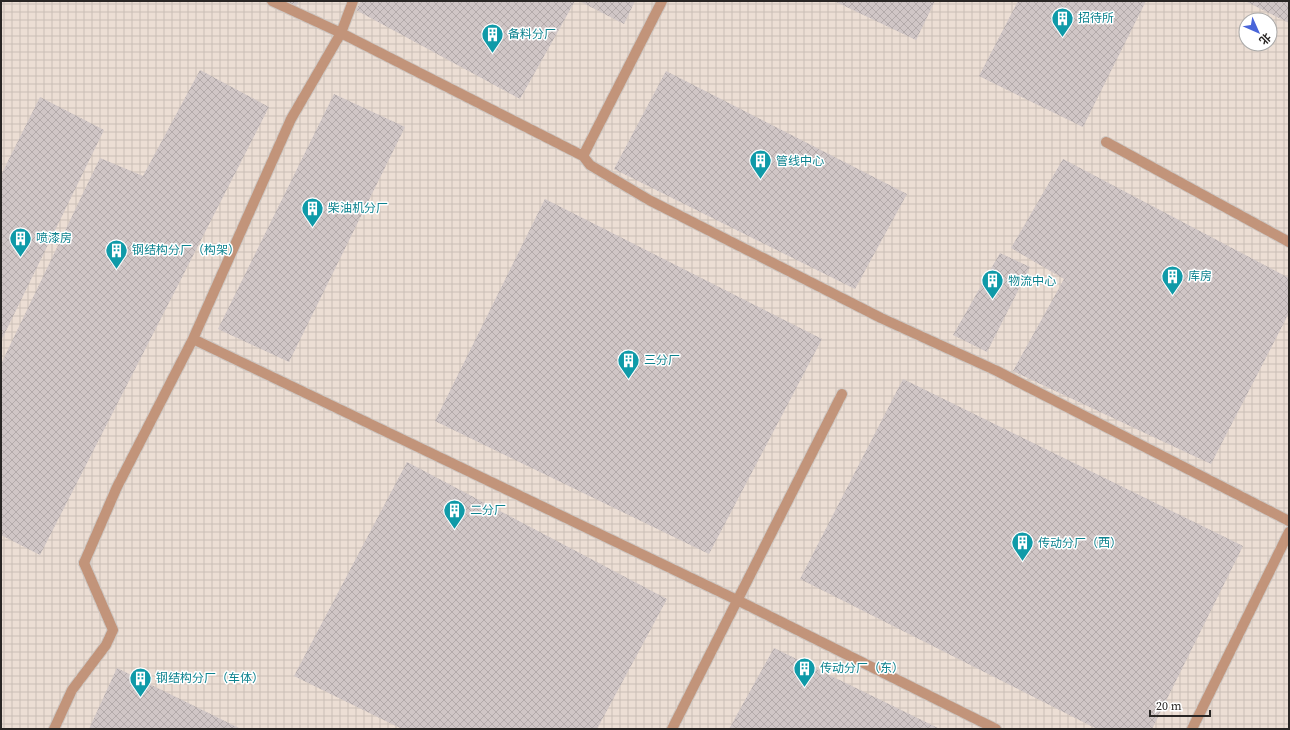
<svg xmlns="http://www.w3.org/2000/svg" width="1290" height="730" font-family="'Source Serif 4','Noto Sans SC',serif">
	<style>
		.industrial { fill: url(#industrial-grid); fill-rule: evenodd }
		.building { fill: url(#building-cross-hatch) }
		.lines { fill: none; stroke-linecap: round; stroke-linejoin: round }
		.lane-casing { stroke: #cec7c2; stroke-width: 12 }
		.street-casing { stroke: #cec7c2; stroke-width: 12 }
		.lane { stroke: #c2947a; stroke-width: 10 }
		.street { stroke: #c2947a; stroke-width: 10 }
		.labels { text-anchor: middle; stroke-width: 3; stroke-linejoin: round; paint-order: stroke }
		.culture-label { font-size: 12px; fill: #0d838f; stroke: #fff; text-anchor: start }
	</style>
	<defs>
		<pattern id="industrial-grid" width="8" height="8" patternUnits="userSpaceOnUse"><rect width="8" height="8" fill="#ecded4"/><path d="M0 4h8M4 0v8" fill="none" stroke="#cabeb6"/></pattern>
		<pattern id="building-cross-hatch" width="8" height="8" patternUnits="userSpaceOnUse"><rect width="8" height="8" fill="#d0c6c6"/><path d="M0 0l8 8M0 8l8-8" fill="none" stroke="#b3aaaa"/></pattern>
	</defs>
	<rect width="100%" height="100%" fill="#f2eae5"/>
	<path class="industrial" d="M 1,1 L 1289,1 L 1289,729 L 1,729 ZM 1246,20 L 1270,20 L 1270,44 L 1246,44 Z"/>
	<path class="building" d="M 282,1 L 299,1 L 295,8 Z
		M 361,1 L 575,1 L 520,99 L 356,10 Z
		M 579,1 L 635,1 L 624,24 Z
		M 834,1 L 935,1 L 916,40 Z
		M 1018,1 L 1146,1 L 1083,127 L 979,76 Z
		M 1245,1 L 1289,1 L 1289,23 Z
		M 200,70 L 269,107 L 40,555 L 1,535 L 1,364 L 100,158 L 143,176 Z
		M 666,71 L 907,194 L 855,289 L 614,169 Z
		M 334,94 L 405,127 L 289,362 L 218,329 Z
		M 40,97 L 104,130 L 1,341 L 1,175 Z
		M 1063,159 L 1289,278 L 1289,313 L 1211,464 L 1013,371 L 1064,279 L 1011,248 Z
		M 545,199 L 822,339 L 709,554 L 435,421 Z
		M 1000,253 L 1030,267 L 987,352 L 953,335 Z
		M 903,379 L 1243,546 L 1152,729 L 1097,729 L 800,579 Z
		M 407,462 L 667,599 L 597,729 L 402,729 L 294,676 Z
		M 774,648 L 940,729 L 729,729 Z
		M 117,668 L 241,729 L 89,729 Z"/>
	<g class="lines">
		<defs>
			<path id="lane" d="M 54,729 L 72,690 L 106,645 L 113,630 L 84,563"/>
			<path id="street" d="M 272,1 L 341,33 L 583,156 L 590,165 L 649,200 L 881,318 L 997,371 L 1289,521
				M 1106,142 L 1289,242
				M 583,156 L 662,1
				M 193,339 L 737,600 L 996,729
				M 84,563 L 117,487 L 193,339 L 291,119 L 341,33 L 353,1
				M 672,729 L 842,394
				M 1192,729 L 1289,532"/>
		</defs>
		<use href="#lane" class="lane-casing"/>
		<use href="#street" class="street-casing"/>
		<use href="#lane" class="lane"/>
		<use href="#street" class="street"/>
	</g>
	<defs>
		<symbol id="building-pin" viewBox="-11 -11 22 30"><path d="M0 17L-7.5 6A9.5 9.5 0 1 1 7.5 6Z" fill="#0f9aa8" stroke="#fff"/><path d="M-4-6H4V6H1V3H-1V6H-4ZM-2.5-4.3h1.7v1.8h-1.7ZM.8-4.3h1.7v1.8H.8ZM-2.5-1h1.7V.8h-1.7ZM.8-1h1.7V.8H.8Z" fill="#fff"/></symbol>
	</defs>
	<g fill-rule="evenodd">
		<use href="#building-pin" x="1050" y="6" width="25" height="34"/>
		<use href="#building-pin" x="480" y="22" width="25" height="34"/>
		<use href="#building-pin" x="748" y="148" width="25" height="34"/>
		<use href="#building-pin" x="300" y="196" width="25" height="34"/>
		<use href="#building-pin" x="8" y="226" width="25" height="34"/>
		<use href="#building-pin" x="104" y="238" width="25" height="34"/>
		<use href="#building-pin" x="1160" y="264" width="25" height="34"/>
		<use href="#building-pin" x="980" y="268" width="25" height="34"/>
		<use href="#building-pin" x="616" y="348" width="25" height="34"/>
		<use href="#building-pin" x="442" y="498" width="25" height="34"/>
		<use href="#building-pin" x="1010" y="530" width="25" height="34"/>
		<use href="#building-pin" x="792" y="656" width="25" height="34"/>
		<use href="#building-pin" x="128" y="666" width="25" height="34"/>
	</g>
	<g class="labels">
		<g class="culture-label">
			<text x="1078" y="22">招待所</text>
			<text x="508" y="38">备料分厂</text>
			<text x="776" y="165">管线中心</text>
			<text x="328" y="212">柴油机分厂</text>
			<text x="36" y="242">喷漆房</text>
			<text x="132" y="254">钢结构分厂（构架）</text>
			<text x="1188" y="280">库房</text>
			<text x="1008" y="285">物流中心</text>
			<text x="644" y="364">三分厂</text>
			<text x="470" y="514">二分厂</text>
			<text x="1038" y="547">传动分厂（西）</text>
			<text x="820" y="672">传动分厂（东）</text>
			<text x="156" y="682">钢结构分厂（车体）</text>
		</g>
	</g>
	<rect width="1290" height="730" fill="none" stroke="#292624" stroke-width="4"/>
	<g transform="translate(1258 32) rotate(135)"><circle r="19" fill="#ffffff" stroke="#a9a8a7"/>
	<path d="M0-3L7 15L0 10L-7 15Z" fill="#4965d9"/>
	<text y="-6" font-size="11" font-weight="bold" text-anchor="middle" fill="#292624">北</text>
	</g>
	<path d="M1150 710v6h60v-6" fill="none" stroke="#292624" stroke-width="2"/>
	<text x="1156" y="710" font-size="12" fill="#292624" stroke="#ffffff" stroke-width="3" paint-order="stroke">20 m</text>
</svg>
